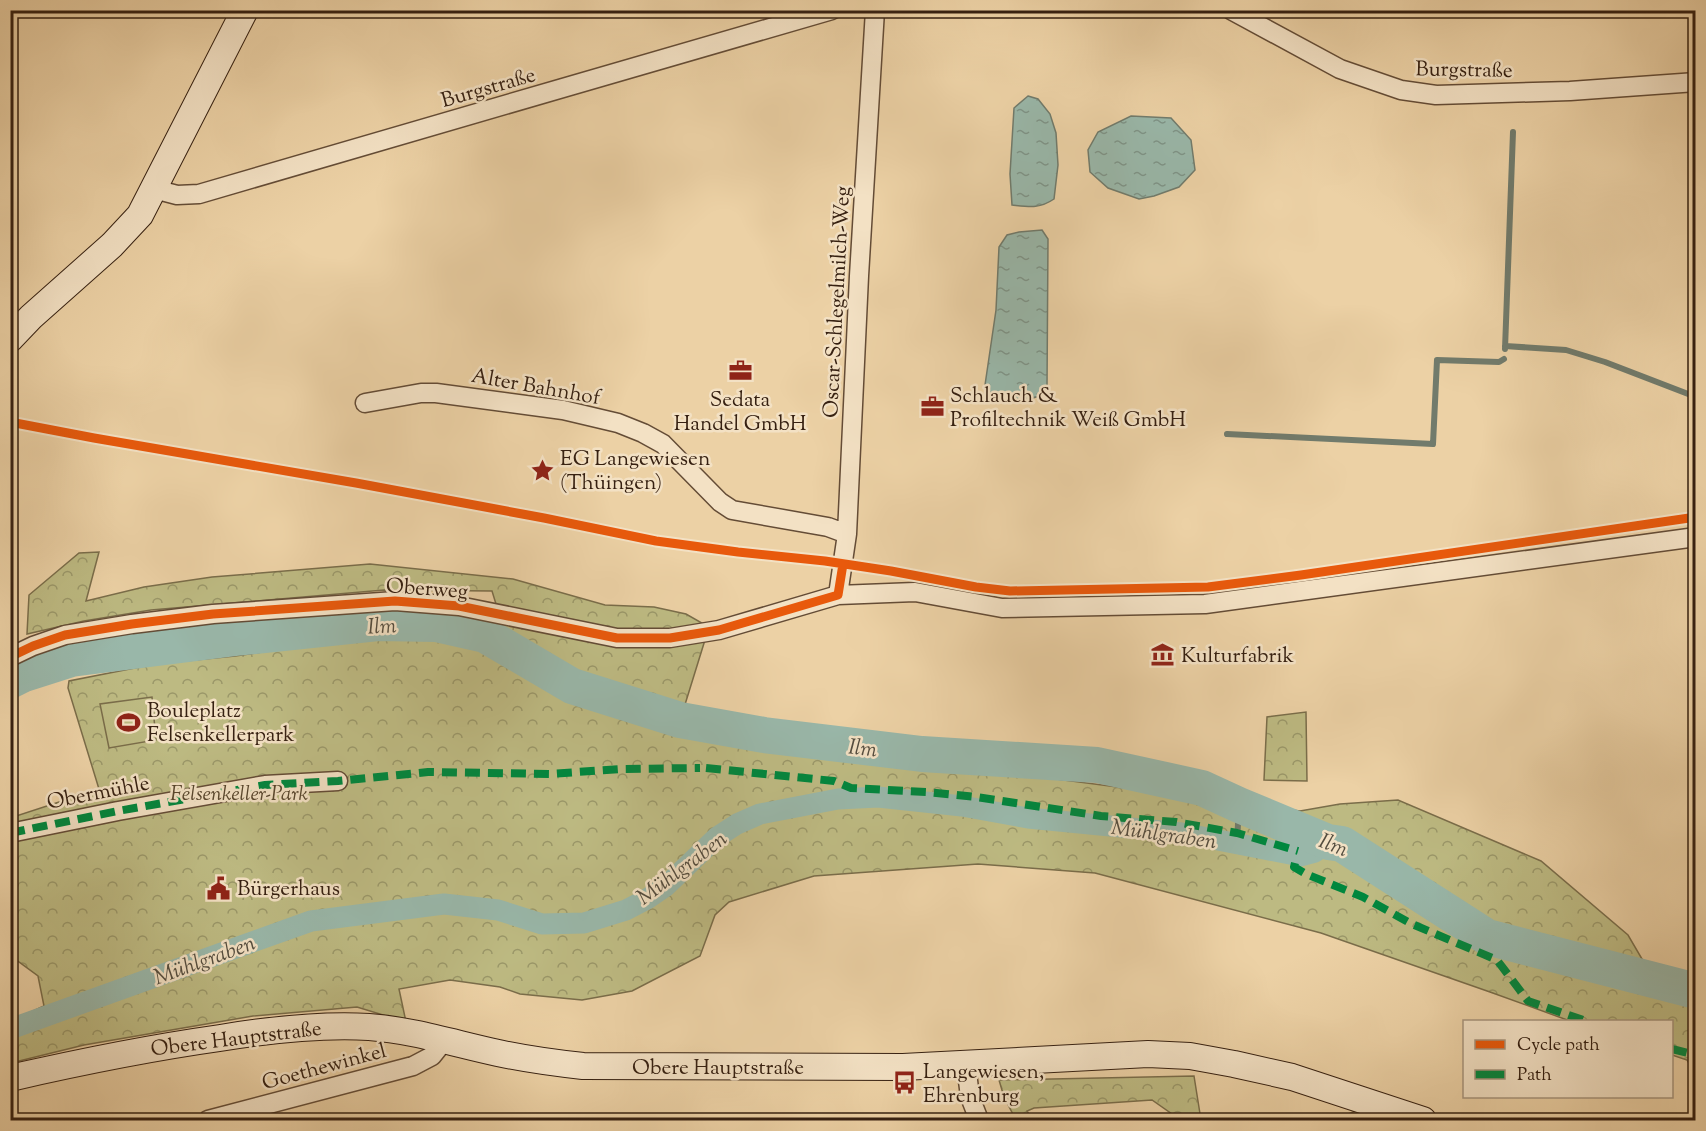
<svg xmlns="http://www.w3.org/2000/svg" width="1706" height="1131" font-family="'Sorts Mill Goudy',serif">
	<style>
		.forest { fill: url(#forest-crowns); stroke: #7a6d4a; stroke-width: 1.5 }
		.garden { fill: #bdba82; stroke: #7a6d4a; stroke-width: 1.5 }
		.water { fill: url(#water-ripples); stroke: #717b6c; stroke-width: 1.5 }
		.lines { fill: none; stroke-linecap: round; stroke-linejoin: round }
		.stream { stroke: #717b6c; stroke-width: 6 }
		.canal { stroke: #99b7a9; stroke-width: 21 }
		.river { stroke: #99b7a9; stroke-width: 36 }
		.street-casing { stroke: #644c36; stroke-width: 21 }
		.secondary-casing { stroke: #362011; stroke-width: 28 }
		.street { stroke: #f3e1c4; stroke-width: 18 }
		.secondary { stroke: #f3e1c4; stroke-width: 26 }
		.quiet { stroke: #00873e; stroke-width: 8; stroke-dasharray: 15 8; stroke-linecap: butt }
		.cycleway-casing { stroke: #f3e1c4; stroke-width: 13 }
		.cycleway { stroke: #e8590c; stroke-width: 9 }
		.labels { text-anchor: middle; stroke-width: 5; stroke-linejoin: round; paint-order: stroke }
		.street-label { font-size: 21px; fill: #362011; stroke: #f3e1c4 }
		.poi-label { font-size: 21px; fill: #362011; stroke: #f3e1c4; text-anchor: start }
		.park-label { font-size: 21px; font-style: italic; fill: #58462d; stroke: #f3e1c4 }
		.water-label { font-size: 22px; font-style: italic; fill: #544d3f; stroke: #f3e1c4 }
	</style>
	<defs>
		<pattern id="forest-crowns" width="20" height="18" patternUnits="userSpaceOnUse" patternTransform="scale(1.5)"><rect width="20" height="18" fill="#bdba82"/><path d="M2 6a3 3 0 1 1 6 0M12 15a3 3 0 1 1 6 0" fill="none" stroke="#9a9769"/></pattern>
		<pattern id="water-ripples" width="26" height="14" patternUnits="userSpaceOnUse" patternTransform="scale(1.5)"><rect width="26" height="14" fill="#99b7a9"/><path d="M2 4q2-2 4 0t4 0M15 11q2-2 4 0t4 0" fill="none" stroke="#7e9488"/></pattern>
	</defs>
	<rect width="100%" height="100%" fill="#ecd1a5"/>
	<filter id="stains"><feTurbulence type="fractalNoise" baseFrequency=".00333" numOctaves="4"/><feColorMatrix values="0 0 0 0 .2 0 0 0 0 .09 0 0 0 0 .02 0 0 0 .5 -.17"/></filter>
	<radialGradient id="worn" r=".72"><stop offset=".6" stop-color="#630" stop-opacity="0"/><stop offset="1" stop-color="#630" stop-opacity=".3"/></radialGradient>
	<path class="forest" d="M 99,552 L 86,601 L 144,587 L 212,577 L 370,564 L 513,579 L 605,605 L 654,607 L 686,614 L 709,627 L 683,711 L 887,757 L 1300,811 L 1340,804 L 1398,800 L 1541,861 L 1628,935 L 1649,971 L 1695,983 L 1695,1074 L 1687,1060 L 1672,1055 L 1672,1022 L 1570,1021 L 1490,992 L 1321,933 L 1095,873 L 978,864 L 814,876 L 729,902 L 715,915 L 700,956 L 632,991 L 582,1000 L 520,994 L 500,987 L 450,980 L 399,989 L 406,1022 L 357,1007 L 253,1016 L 84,1045 L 11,1063 L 11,1021 L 44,1006 L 38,976 L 11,956 L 10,818 L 99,789 L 68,688 L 69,681 L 155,664 L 235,656 L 378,635 L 504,630 L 492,591 L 384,590 L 151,610 L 84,621 L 27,634 L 29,595 L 79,553 Z
		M 1306,712 L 1307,781 L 1264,780 L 1267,717 Z
		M 1194,1076 L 1201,1120 L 1175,1116 L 1152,1100 L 1034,1108 L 1027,1111 L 1033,1120 L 1016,1120 L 1004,1097 L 999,1080 Z
		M 1355,1111 L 1375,1120 L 1335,1120 Z"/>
	<path class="garden" d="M 152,697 L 156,740 L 109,748 L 100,704 Z"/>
	<path class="water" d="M 1028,96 L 1038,99 L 1050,114 L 1056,133 L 1058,165 L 1054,199 C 1039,209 1030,207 1012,205 L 1010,174 L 1014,108 Z
		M 1131,116 L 1171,118 L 1191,140 L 1195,170 L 1179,187 L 1154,196 L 1139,199 L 1108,188 L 1090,172 L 1088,150 L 1098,132 Z
		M 1042,230 L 1048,239 L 1047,388 C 1046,390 1044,394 1041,395 C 1033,400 1005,400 996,396 C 990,394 988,390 985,385 L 996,310 L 999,247 L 1007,235 L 1019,232 Z"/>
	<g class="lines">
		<path class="stream" d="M 1505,346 L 1566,350 L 1605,362 L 1696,397
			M 1505,349 L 1513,132
			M 1227,434 L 1433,444 L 1437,360 L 1499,362 L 1504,359
			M 1237,843 L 1239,805"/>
		<path class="canal" d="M 10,1029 L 311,921 L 444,904 L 498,910 L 542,924 L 584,923 L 626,910 L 647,899 L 666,886 L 717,837 L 737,824 L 760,814 L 838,799 L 878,797 L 962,806 L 1028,818 L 1182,833 L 1300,856 L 1315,852 L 1328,842"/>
		<path class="river" d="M 10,681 L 24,674 L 71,659 L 236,638 L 378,623 L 436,624 L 485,635 L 572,686 L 680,720 L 764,735 L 922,754 L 1097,765 L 1202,788 L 1239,805 L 1328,842 L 1342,844 L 1487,937 L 1696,991"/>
		<defs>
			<path id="street" d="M 1231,10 L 1340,69 L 1401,90 L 1436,95 L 1570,91 L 1696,82
				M 154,189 L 177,195 L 199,194 C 410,131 621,72 832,10
				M 365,403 L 421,393 L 436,393 L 563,410 L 618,423 L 643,433 L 663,444 L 720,502 L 732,510 L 828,527 L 847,534
				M 838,595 L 847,534 L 859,276 L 875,10
				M 10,657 L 33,646 L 65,635 L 132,624 L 213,614 L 395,601 L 459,606 L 617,638 L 670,638 L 719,630 L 838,595 L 915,592 L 1002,608 L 1205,604 L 1696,537
				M 10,833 L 118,811 L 265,785 L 338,781
				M 966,1064 L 970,1097 L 979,1120
				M 208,1120 L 413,1066 L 432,1056 L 444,1041"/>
			<path id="secondary" d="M 10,339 L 31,317 L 112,245 L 140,215 L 245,10
				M 10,1078 C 80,1062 149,1048 220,1038 C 269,1030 319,1024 369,1027 C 412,1030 456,1044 498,1053 C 526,1059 555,1063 583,1066 L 903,1067 L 1148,1054 L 1190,1056 L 1234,1064 L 1292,1077 L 1423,1120"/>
		</defs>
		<use href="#street" class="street-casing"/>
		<use href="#secondary" class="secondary-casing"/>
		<use href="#street" class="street"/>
		<use href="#secondary" class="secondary"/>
		<path class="quiet" d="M 706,768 L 834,781 L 851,788 L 926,792 L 976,797 L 1101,816 L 1176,822 L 1237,833 L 1298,851
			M 10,833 L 118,811 L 265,785 L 338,781 L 428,772 L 549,774 L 620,769 L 700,768
			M 1295,863 L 1294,867 L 1306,874 L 1363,897 L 1412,924 L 1497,960 L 1528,1001 L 1589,1022
			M 1672,1049 L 1696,1055"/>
		<defs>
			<path id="cycleway" d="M 10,422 L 94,438 L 356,483 L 544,518 L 656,541 L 738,552 L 825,561 L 891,571 L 976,587 L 1010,591 L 1208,587 L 1301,575 L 1696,517
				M 10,657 L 33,646 L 65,635 L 132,624 L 213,614 L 395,601 L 459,606 L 617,638 L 670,638 L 719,630 L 838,595 L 843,564"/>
		</defs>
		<use href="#cycleway" class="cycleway-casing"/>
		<use href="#cycleway" class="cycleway"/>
	</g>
	<defs>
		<symbol id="office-bare" viewBox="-9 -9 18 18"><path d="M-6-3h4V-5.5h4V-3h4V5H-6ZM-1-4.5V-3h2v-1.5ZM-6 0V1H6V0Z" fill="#8f2418" stroke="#f3e1c4" stroke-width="2.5" paint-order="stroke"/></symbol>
		<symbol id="sight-bare" viewBox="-9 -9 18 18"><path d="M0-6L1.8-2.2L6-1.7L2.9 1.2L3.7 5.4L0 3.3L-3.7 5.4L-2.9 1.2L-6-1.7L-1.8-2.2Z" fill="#8f2418" stroke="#f3e1c4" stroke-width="2.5" paint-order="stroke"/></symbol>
		<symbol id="museum-bare" viewBox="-9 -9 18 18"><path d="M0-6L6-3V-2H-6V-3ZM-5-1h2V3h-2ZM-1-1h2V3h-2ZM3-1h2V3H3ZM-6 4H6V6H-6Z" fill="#8f2418" stroke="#f3e1c4" stroke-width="2.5" paint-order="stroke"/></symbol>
		<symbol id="stadium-bare" viewBox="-9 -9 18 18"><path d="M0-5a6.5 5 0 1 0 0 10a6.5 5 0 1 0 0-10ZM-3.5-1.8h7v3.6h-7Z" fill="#8f2418" stroke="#f3e1c4" stroke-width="2.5" paint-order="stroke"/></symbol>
		<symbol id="civic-bare" viewBox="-9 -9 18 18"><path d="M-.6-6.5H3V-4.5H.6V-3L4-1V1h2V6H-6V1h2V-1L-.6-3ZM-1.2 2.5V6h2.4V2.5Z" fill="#8f2418" stroke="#f3e1c4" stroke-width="2.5" paint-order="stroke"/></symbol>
		<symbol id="bus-bare" viewBox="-9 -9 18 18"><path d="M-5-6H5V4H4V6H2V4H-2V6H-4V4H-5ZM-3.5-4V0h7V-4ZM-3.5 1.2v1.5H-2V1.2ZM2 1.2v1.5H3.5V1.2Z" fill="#8f2418" stroke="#f3e1c4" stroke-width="2.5" paint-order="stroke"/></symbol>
	</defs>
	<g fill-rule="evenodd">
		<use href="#office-bare" x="724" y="354" width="33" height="33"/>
		<use href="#office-bare" x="916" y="390" width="33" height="33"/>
		<use href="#sight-bare" x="526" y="454" width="33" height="33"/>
		<use href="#museum-bare" x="1146" y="638" width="33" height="33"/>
		<use href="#stadium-bare" x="112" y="706" width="33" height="33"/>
		<use href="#civic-bare" x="202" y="872" width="33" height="33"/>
		<use href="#bus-bare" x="888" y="1066" width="33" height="33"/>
	</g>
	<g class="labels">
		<g class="street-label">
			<text transform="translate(1464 69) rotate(1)" y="7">Burgstraße</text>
			<text transform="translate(488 87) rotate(-16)" y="7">Burgstraße</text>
			<text transform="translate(836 302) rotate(-87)" y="7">Oscar-Schlegelmilch-Weg</text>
			<text transform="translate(536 386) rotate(10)" y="7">Alter Bahnhof</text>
			<text transform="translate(427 588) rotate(4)" y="7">Oberweg</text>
			<text transform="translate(98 792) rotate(-11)" y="7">Obermühle</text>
			<text transform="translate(236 1038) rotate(-7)" y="7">Obere Hauptstraße</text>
			<text transform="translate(324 1066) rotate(-15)" y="7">Goethewinkel</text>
			<text x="718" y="1074">Obere Hauptstraße</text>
		</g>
		<g class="poi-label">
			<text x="950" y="402">Schlauch &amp;<tspan x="950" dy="24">Profiltechnik Weiß GmbH</tspan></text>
			<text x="740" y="406" text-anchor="middle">Sedata<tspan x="740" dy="24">Handel GmbH</tspan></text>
			<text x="560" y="465">EG Langewiesen<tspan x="560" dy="24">(Thüingen)</tspan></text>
			<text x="1181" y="662">Kulturfabrik</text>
			<text x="147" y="717">Bouleplatz<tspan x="147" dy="24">Felsenkellerpark</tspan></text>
			<text x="237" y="895">Bürgerhaus</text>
			<text x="923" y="1078">Langewiesen,<tspan x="923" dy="24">Ehrenburg</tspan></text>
		</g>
		<g class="park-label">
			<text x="239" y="800">Felsenkeller-Park</text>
		</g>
		<g class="water-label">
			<text transform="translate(382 625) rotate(-2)" y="8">Ilm</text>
			<text transform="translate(863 747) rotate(7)" y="8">Ilm</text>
			<text transform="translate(1164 833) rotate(8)" y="8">Mühlgraben</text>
			<text transform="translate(1334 844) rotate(22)" y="8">Ilm</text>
			<text transform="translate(681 867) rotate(-37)" y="8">Mühlgraben</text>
			<text transform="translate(204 959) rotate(-20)" y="8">Mühlgraben</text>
		</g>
	</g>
	<rect width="1706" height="1131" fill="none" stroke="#ecd1a5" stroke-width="36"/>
	<rect x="12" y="12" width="1682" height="1107" fill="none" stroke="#362011" stroke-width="3"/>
	<rect x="18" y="18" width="1670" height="1095" fill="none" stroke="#362011" stroke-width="1.5"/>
	<rect x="1463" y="1020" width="210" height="78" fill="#f3e1c4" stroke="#a7947c" stroke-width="1.5"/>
	<rect x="1475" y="1040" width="30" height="9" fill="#e8590c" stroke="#a7947c" stroke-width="1.5"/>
	<text x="1517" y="1050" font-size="18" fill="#362011">Cycle path</text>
	<rect x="1475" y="1070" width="30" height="9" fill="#00873e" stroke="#a7947c" stroke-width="1.5"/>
	<text x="1517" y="1080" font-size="18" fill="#362011">Path</text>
	<rect width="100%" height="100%" filter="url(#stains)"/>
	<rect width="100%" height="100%" fill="url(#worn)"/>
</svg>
